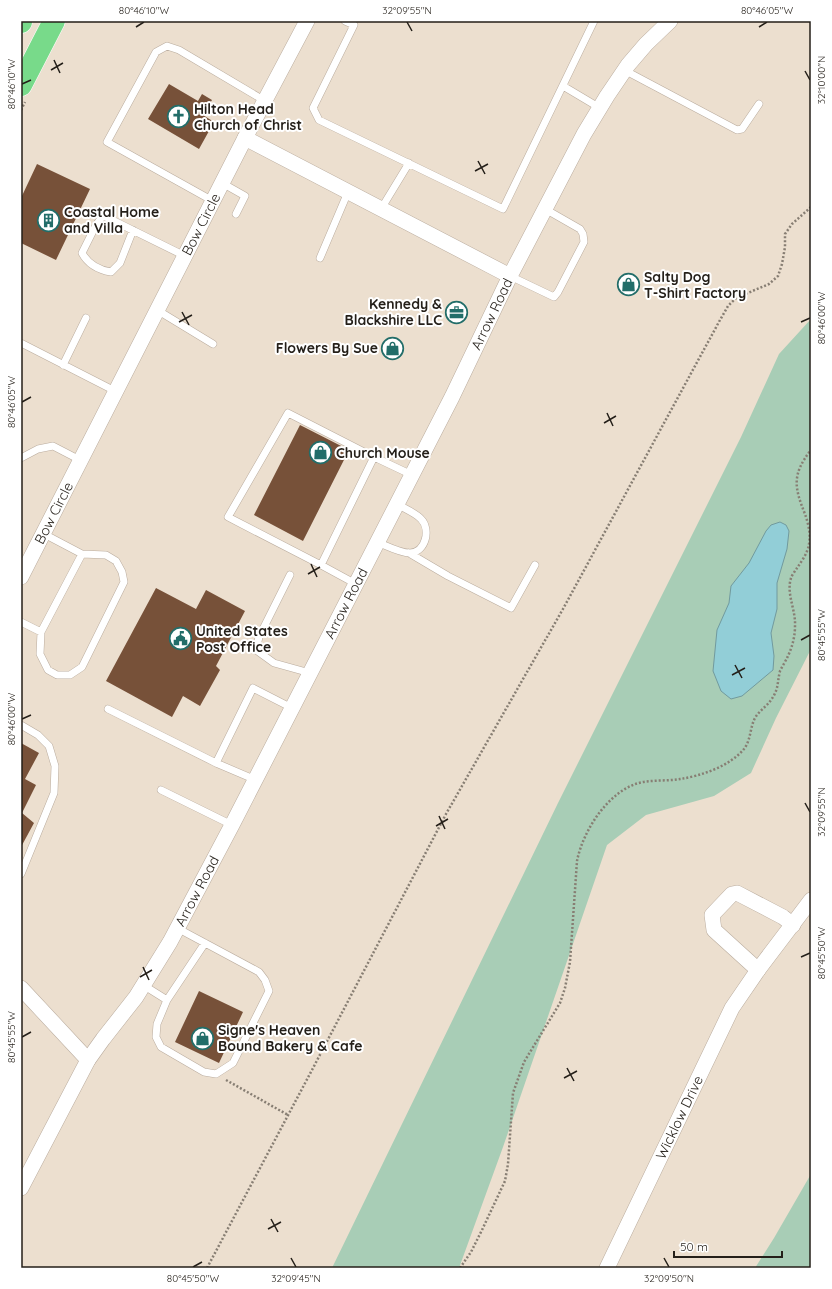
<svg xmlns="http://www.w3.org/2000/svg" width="832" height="1289" font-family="Quicksand,sans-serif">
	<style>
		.green { fill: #a8cdb6 }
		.water { fill: #92ced7; stroke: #719a9e }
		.building { fill: #775139 }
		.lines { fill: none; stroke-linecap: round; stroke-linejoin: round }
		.service-casing { stroke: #baac9e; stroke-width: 8 }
		.minor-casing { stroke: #baac9e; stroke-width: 16 }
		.trunk-casing { stroke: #fff; stroke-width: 23 }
		.path { stroke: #877e73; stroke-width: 2.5; stroke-dasharray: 2 2; stroke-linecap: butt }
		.service { stroke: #fff; stroke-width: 7 }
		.minor { stroke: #fff; stroke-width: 15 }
		.trunk { stroke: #78da8a; stroke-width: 22 }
		.ticks { fill: none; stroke: #241f19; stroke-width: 1.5 }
		.labels { text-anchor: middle; stroke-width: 4; stroke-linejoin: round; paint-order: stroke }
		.poi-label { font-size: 14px; font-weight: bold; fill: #241f19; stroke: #fff; text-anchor: start }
		.street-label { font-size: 14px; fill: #241f19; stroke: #fff }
		.neatline { fill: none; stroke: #241f19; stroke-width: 1.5 }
		.ticks-label { font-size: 10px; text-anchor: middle; fill: #241f19 }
	</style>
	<rect width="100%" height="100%" fill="#ecdfcf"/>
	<path class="green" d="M 811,319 L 811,649 L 776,718 L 751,773 L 714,796 L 646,815 L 607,845 L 503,1147 L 459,1268 L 332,1268 L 558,803 L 741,437 L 779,354 Z
		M 811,1174 L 811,1268 L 755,1268 L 774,1238 Z"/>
	<path class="water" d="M 780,522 L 786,525 L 789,531 L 787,549 L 777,583 L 777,609 L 771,633 L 774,656 L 773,670 L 742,696 L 731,699 L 721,691 L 713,671 L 717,630 L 729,603 L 731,586 L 749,563 L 766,531 L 771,525 Z"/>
	<path class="building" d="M 169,84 L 198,101 L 202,94 L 212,100 L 203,115 L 214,122 L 199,149 L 148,119 Z
		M 37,164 L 90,189 L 56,260 L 21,243 L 21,198 Z
		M 300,425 L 349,450 L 303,541 L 254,515 Z
		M 156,588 L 196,609 L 206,590 L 245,611 L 216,666 L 220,670 L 200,706 L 183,696 L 172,717 L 106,681 Z
		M 21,743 L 39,753 L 25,779 L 36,785 L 22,813 L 34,823 L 21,847 Z
		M 199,991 L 243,1012 L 219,1063 L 175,1042 Z"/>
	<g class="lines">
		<defs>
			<path id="service" d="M 345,21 L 354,25 L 313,108 L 319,120 L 503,209 L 594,21
				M 624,70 L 737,130 L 742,129 L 759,104
				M 563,86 L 600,108
				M 222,183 L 245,196 L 236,214
				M 213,201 L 107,142 L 156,52 L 167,46 L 179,50 L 265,101
				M 381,209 L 409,163
				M 133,230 L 120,263 L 111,272 C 99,270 88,264 82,253 L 96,225 L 102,217 L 106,217 L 185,256
				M 320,258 L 348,192
				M 510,276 L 554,297 L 558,292 L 584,242 L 583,234 L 580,229 L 545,209
				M 157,310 L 213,344
				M 21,343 L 115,391
				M 63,365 L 86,318
				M 21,458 L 38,449 L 53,446 L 80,460
				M 44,534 L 82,554 L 106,555 L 116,561 L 122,572 L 124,582 L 82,667 L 70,675 L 57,675 L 48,670 L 40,654 L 41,632 L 82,554
				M 377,542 C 387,546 400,553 410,553 C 426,552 431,529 421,519 C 416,513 403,508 397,504
				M 409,553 L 448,576 L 511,608 L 535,565
				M 321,565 L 228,517 L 288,413 L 374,457
				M 290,575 L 259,637 L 256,650 L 274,663 L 310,673
				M 356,584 L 321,565 L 374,457 L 412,475
				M 21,622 L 41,632
				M 108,709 L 216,763 L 253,688 L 292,708
				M 21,725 L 38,735 L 49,746 L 55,766 L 54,793 L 21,874
				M 216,763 L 256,780
				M 161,790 L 232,825
				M 177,928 L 259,972 L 265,980 L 269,991 L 233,1063 L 216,1074 L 204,1072 L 161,1047 L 156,1037 L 157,1024 L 167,1000 L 205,943
				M 143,985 L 167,1000"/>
			<g id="minor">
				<path d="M 245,138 L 510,276"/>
				<path id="s1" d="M 21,577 L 245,138 L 307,21"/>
				<path d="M 758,970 L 714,930 L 712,915 L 732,894 L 737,893 L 783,917 L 793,925"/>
				<path d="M 21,988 L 88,1060"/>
				<path id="s2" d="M 21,1188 L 88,1060 L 103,1039 L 136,997 L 170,942 L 232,825 L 452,397 L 510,276 L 584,134 L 607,96 L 628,65 L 646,44 L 670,21"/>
				<path id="s3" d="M 607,1268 L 732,1008 L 758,970 L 811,900"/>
			</g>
			<path id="trunk" d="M 21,22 L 21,21
				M 21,85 L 54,21"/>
		</defs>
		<use href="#service" class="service-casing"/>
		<use href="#minor" class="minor-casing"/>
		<use href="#trunk" class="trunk-casing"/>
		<path class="path" d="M 21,110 L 25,102
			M 226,1080 L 288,1115
			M 207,1268 L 312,1070 L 446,814 L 563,609 L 720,320 L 728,306 L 736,298 L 769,284 L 778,276 L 782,264 L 785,247 L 785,234 L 792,224 L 811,207
			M 460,1268 L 471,1252 L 482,1230 L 505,1181 L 508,1164 L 513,1093 L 524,1062 L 560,1003 L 565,988 L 570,962 L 577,861 C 583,830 610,788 643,782 C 655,780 668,781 680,779 C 701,776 730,766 744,749 C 751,740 750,727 755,718 C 759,711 767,706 771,700 C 779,689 777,683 780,671 C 782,667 785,662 787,658 C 792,648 795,637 795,626 C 796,610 786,594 791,578 C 792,575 795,571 797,568 C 802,561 808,552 809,544 C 811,533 808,523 805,514 C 794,487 792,474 811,450"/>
		<use href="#service" class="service"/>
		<use href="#minor" class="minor"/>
		<use href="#trunk" class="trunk"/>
	</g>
	<path class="ticks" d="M 407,22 L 412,31M 136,27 L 144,22M 759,27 L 767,22M 54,60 L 60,73M 51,70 L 63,63M 805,71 L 810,80M 22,84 L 31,80M 478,161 L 485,174M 475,171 L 488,164M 182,312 L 189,325M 179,322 L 192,315M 801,322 L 810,318M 22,402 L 31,397M 607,413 L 613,426M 604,423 L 616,416M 311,564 L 317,577M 308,574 L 320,567M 801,640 L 810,635M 735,665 L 742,678M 732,675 L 745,668M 22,719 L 31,715M 805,803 L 810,812M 439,816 L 445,829M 436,826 L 448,819M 801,957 L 810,953M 143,967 L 149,980M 140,977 L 152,970M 22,1037 L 31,1032M 567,1068 L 574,1081M 564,1078 L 577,1071M 271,1219 L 278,1232M 268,1229 L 281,1222M 291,1258 L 296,1267M 664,1258 L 669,1267M 193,1267 L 202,1262"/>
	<defs>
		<symbol id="church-ring" viewBox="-11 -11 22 22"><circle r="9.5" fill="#fff" stroke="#226d69" stroke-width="1.5"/><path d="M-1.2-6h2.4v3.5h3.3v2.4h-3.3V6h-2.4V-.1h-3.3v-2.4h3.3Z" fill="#226d69"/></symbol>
		<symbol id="building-ring" viewBox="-11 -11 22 22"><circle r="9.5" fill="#fff" stroke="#226d69" stroke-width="1.5"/><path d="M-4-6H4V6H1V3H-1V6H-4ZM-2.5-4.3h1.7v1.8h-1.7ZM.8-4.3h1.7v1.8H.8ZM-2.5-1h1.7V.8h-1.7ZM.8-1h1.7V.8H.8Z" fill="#226d69"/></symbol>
		<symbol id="shop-ring" viewBox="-11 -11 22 22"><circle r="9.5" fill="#fff" stroke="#226d69" stroke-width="1.5"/><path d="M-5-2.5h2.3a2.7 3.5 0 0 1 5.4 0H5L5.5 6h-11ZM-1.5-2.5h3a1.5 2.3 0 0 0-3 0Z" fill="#226d69"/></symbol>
		<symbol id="office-ring" viewBox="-11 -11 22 22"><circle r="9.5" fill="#fff" stroke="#226d69" stroke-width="1.5"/><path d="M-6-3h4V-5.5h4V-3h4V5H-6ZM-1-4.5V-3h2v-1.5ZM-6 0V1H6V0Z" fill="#226d69"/></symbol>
		<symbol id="civic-ring" viewBox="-11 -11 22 22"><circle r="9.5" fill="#fff" stroke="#226d69" stroke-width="1.5"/><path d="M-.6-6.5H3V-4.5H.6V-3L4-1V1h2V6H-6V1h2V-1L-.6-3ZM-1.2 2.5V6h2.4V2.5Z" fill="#226d69"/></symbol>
	</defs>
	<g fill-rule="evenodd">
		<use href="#church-ring" x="166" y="104" width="25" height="25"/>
		<use href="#building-ring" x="36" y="208" width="25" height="25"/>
		<use href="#shop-ring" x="616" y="272" width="25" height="25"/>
		<use href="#office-ring" x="444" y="300" width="25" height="25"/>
		<use href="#shop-ring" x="380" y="336" width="25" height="25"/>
		<use href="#shop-ring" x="308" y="440" width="25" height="25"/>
		<use href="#civic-ring" x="168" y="626" width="25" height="25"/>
		<use href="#shop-ring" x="190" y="1026" width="25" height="25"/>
	</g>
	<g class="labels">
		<g class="poi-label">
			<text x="194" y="114">Hilton Head<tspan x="194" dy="16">Church of Christ</tspan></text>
			<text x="64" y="217">Coastal Home<tspan x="64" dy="16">and Villa</tspan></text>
			<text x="644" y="282">Salty Dog<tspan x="644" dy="16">T-Shirt Factory</tspan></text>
			<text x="442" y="309" text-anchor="end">Kennedy &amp;<tspan x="442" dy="16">Blackshire LLC</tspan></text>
			<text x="378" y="353" text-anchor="end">Flowers By Sue</text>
			<text x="336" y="458">Church Mouse</text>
			<text x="196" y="636">United States<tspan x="196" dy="16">Post Office</tspan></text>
			<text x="218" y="1035">Signe's Heaven<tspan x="218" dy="16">Bound Bakery &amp; Cafe</tspan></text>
		</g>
		<g class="street-label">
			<text dy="5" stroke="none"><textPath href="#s1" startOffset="396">Bow Circle</textPath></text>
			<text dy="5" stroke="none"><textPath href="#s2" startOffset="994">Arrow Road</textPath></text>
			<text dy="5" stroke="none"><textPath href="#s1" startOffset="72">Bow Circle</textPath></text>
			<text dy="5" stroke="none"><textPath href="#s2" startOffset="670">Arrow Road</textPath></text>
			<text dy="5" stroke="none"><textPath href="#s2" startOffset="346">Arrow Road</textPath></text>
			<text dy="5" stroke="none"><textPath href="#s3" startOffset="167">Wicklow Drive</textPath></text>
		</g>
	</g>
	<rect width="832" height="1289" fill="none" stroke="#ffffff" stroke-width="44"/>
	<path d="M674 1251v6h108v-6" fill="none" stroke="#241f19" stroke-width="2"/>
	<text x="680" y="1251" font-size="12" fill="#241f19" stroke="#ffffff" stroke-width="3" paint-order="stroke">50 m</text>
	<rect x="22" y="22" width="788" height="1245" class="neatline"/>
	<g class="ticks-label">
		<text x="144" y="14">80°46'10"W</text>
		<text x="407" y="14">32°09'55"N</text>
		<text x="767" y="14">80°46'05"W</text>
		<text transform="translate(821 80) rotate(-90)" y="4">32°10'00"N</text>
		<text transform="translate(11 84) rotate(-90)" y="4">80°46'10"W</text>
		<text transform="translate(821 318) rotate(-90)" y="4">80°46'00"W</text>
		<text transform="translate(11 402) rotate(-90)" y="4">80°46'05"W</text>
		<text transform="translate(821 635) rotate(-90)" y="4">80°45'55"W</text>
		<text transform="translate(11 719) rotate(-90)" y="4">80°46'00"W</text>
		<text transform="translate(821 812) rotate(-90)" y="4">32°09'55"N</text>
		<text transform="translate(821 953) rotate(-90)" y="4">80°45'50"W</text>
		<text transform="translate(11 1037) rotate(-90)" y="4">80°45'55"W</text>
		<text x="193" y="1282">80°45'50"W</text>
		<text x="296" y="1282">32°09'45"N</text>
		<text x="669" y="1282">32°09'50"N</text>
	</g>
</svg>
